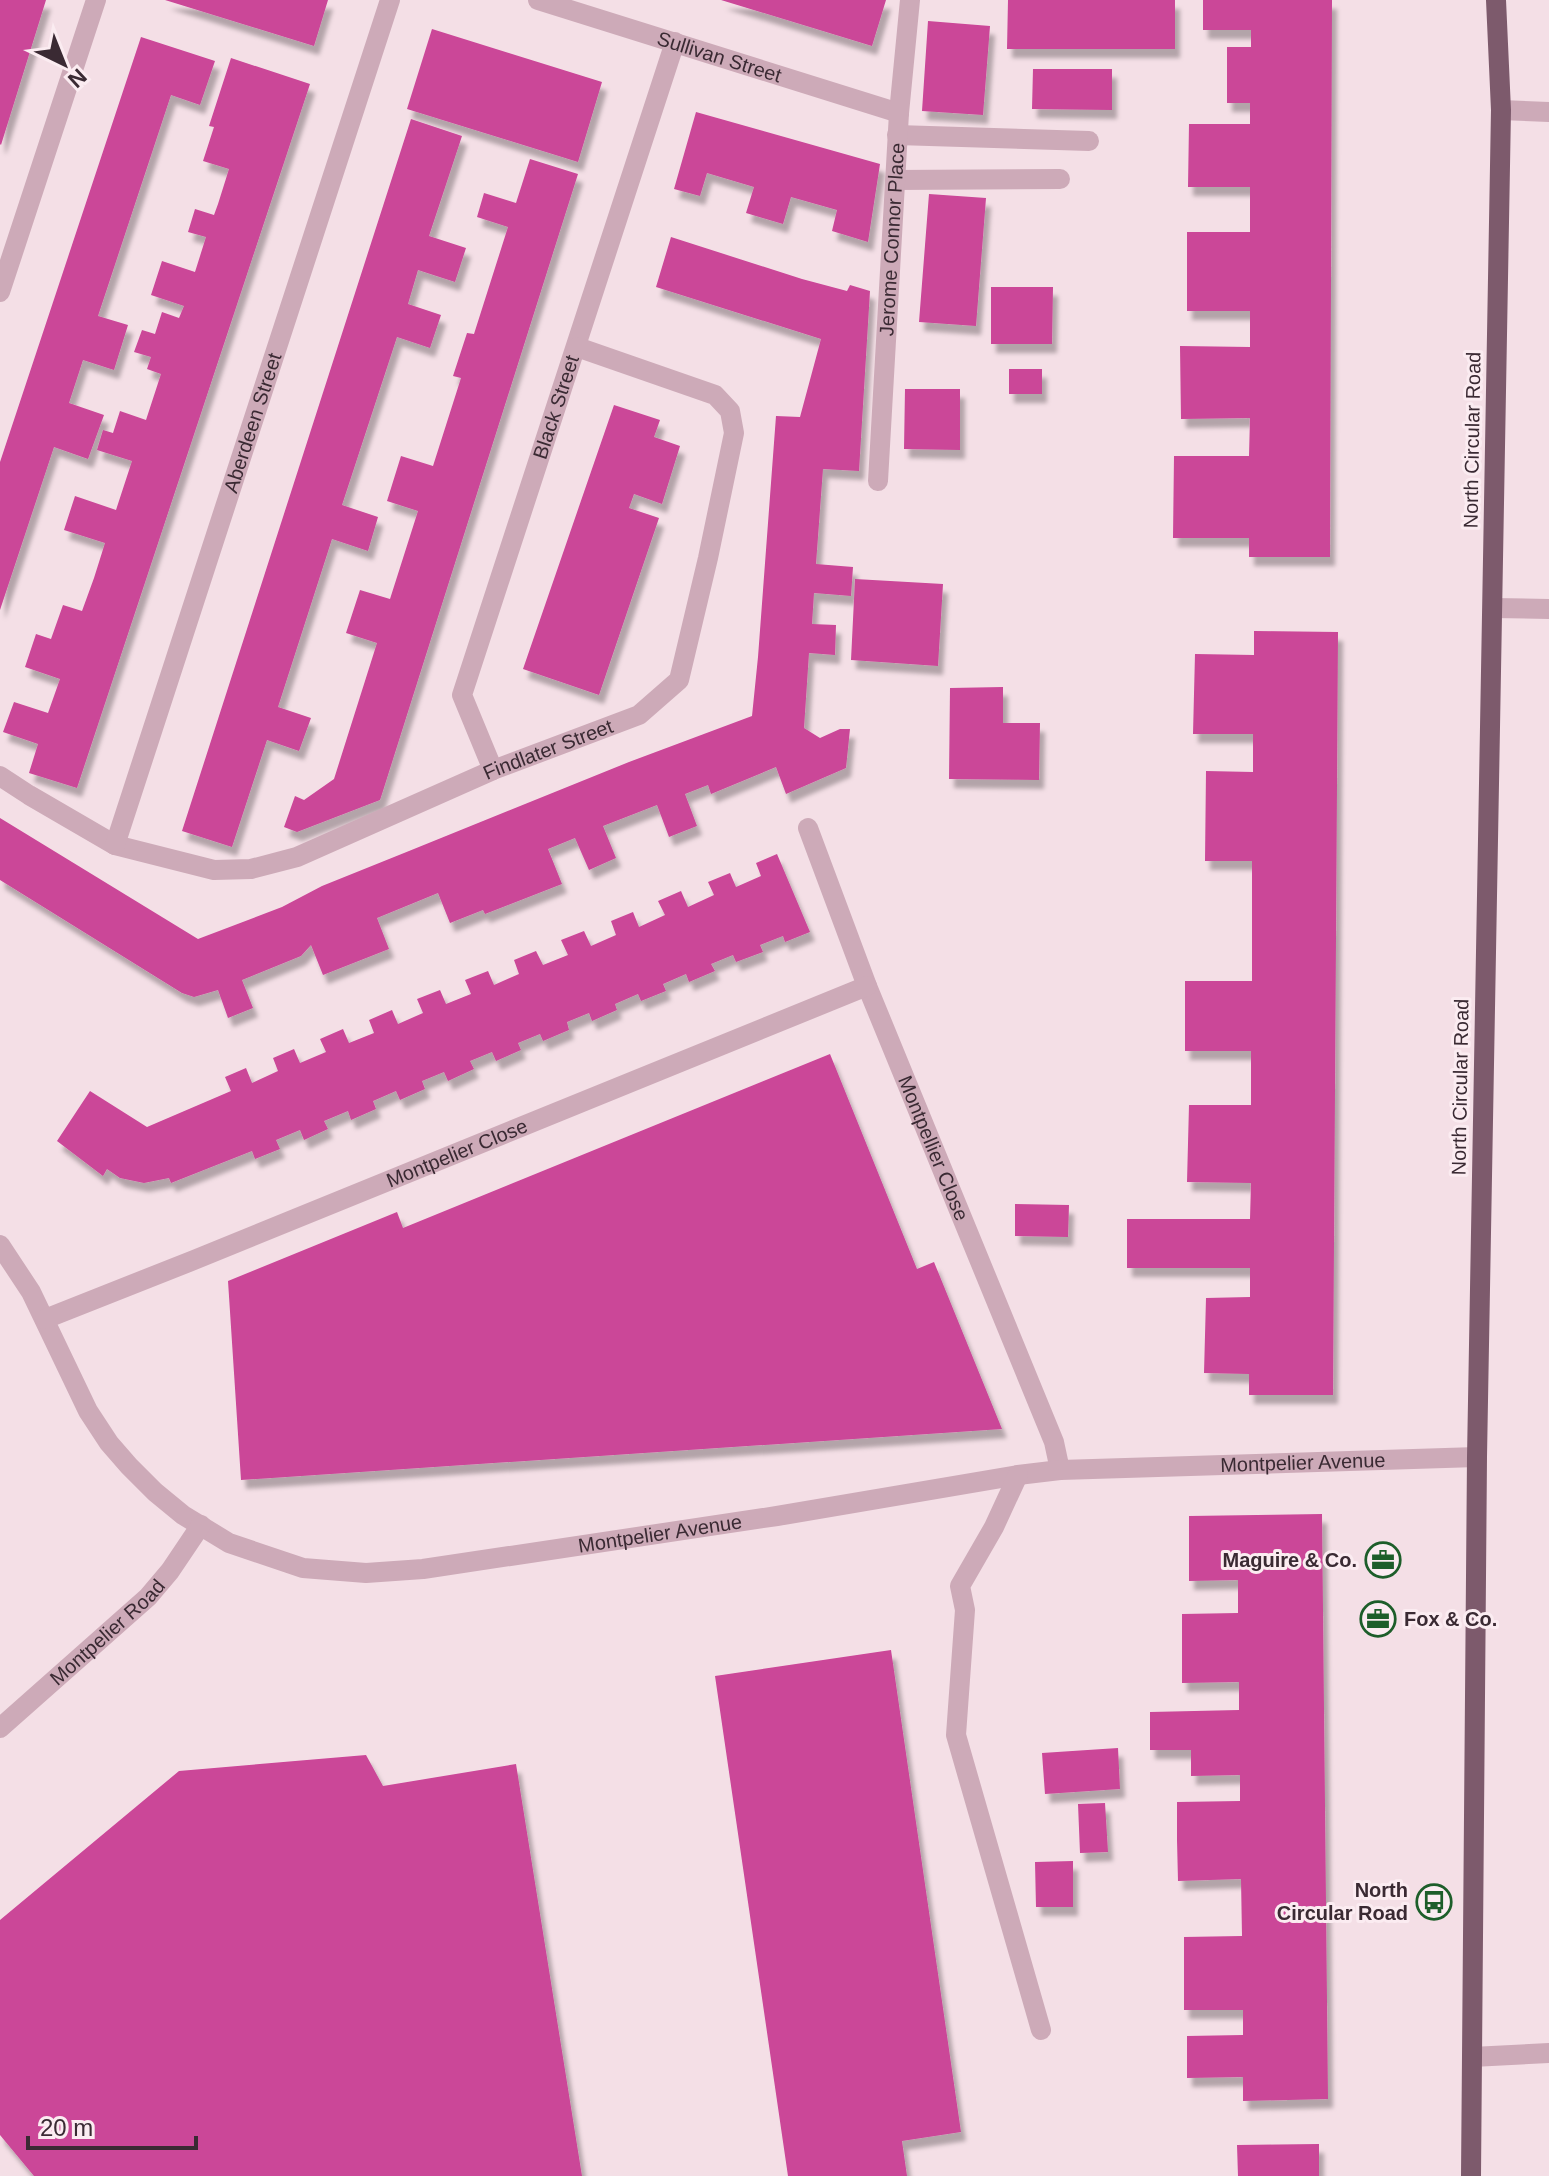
<svg xmlns="http://www.w3.org/2000/svg" width="1549" height="2176" font-family="Helvetica,sans-serif">
	<style>
		.building { fill: #cb4698; filter: url(#shadow) }
		.lines { fill: none; stroke-linecap: round; stroke-linejoin: round }
		.minor { stroke: #cdaab8; stroke-width: 20 }
		.major { stroke: #7d5a6c; stroke-width: 20 }
		.labels { text-anchor: middle; stroke-width: 6; stroke-linejoin: round; paint-order: stroke }
		.street-label { font-size: 20px; fill: #3a2a33; stroke: #fbecf1 }
		.poi-label { font-size: 20px; font-weight: bold; fill: #3a2a33; stroke: #fbecf1; text-anchor: end }
	</style>
	<defs>
		<filter id="shadow"><feDropShadow dx="5" dy="9" stdDeviation="2" flood-color="#0004"/></filter>
	</defs>
	<rect width="100%" height="100%" fill="#f4dfe6"/>
	<path class="building" d="M 0,0 L 46,0 L 1,145 L 0,144 Z
		M 165,0 L 328,0 L 314,46 Z
		M 721,0 L 886,0 L 872,46 Z
		M 1008,0 L 1175,0 L 1175,49 L 1007,49 Z
		M 1203,0 L 1332,0 L 1330,557 L 1249,557 L 1249,538 L 1173,538 L 1174,456 L 1249,456 L 1250,418 L 1181,419 L 1180,346 L 1250,347 L 1250,311 L 1187,311 L 1187,232 L 1250,232 L 1250,187 L 1188,187 L 1189,124 L 1250,124 L 1250,103 L 1227,103 L 1227,47 L 1251,47 L 1251,30 L 1203,30 Z
		M 928,21 L 990,26 L 983,115 L 922,111 Z
		M 432,29 L 602,82 L 578,162 L 407,109 Z
		M 141,37 L 215,61 L 200,105 L 171,95 L 98,316 L 128,325 L 114,370 L 83,360 L 69,403 L 104,415 L 88,459 L 54,447 L 0,610 L 0,462 Z
		M 231,58 L 310,84 L 77,788 L 29,773 L 38,744 L 3,732 L 14,702 L 48,713 L 60,679 L 25,667 L 36,634 L 51,639 L 63,605 L 82,611 L 94,578 L 105,543 L 64,530 L 75,496 L 116,510 L 132,461 L 97,450 L 103,430 L 113,433 L 120,411 L 146,420 L 161,374 L 147,369 L 151,357 L 134,352 L 142,330 L 155,334 L 162,312 L 179,318 L 184,306 L 151,295 L 162,261 L 195,272 L 206,237 L 188,232 L 195,209 L 214,215 L 218,204 L 229,169 L 203,161 L 214,127 L 209,126 Z
		M 1033,69 L 1112,69 L 1112,110 L 1032,109 Z
		M 696,112 L 880,164 L 868,242 L 832,231 L 837,210 L 791,197 L 783,224 L 746,213 L 754,187 L 707,173 L 700,196 L 674,189 Z
		M 411,119 L 462,136 L 429,236 L 466,248 L 455,282 L 418,270 L 408,304 L 441,315 L 430,348 L 397,337 L 342,505 L 378,517 L 368,551 L 332,539 L 278,707 L 311,718 L 299,751 L 267,740 L 232,847 L 182,831 Z
		M 530,159 L 578,174 L 382,794 L 380,800 L 297,832 L 284,827 L 295,796 L 304,800 L 334,779 L 377,643 L 346,633 L 360,590 L 390,599 L 418,511 L 387,501 L 401,456 L 433,466 L 461,378 L 453,376 L 467,333 L 474,334 L 508,227 L 477,217 L 484,193 L 516,203 Z
		M 929,194 L 986,198 L 976,326 L 919,322 Z
		M 671,237 L 802,279 L 847,291 L 850,285 L 870,291 L 859,471 L 823,469 L 816,564 L 853,567 L 851,596 L 814,593 L 812,624 L 836,625 L 835,655 L 809,653 L 804,728 L 820,738 L 840,729 L 850,729 L 846,768 L 786,794 L 776,767 L 711,794 L 708,785 L 685,794 L 697,826 L 669,837 L 657,805 L 603,826 L 616,858 L 589,870 L 575,838 L 548,849 L 562,884 L 485,914 L 483,910 L 450,923 L 438,893 L 377,918 L 389,949 L 323,975 L 311,945 L 301,956 L 242,980 L 253,1008 L 228,1018 L 218,990 L 194,997 L 182,993 L 0,880 L 0,818 L 198,939 L 282,907 L 322,886 L 409,851 L 629,762 L 752,716 L 758,657 L 776,416 L 800,417 L 821,339 L 656,287 Z
		M 991,287 L 1053,287 L 1052,344 L 991,344 Z
		M 1009,369 L 1042,369 L 1042,394 L 1009,394 Z
		M 905,389 L 960,389 L 960,450 L 904,449 Z
		M 614,405 L 660,420 L 654,437 L 680,446 L 662,504 L 634,494 L 629,508 L 659,518 L 599,695 L 523,669 Z
		M 855,579 L 943,584 L 938,666 L 851,660 Z
		M 1254,631 L 1338,632 L 1333,1395 L 1249,1395 L 1249,1374 L 1204,1373 L 1206,1298 L 1250,1297 L 1250,1268 L 1127,1268 L 1127,1219 L 1250,1219 L 1251,1183 L 1187,1182 L 1189,1105 L 1251,1105 L 1251,1051 L 1185,1051 L 1185,981 L 1252,981 L 1252,861 L 1205,861 L 1206,771 L 1253,772 L 1253,734 L 1193,734 L 1195,654 L 1254,655 Z
		M 1003,687 L 1003,723 L 1040,723 L 1039,780 L 949,779 L 950,688 Z
		M 777,854 L 810,932 L 785,942 L 783,936 L 760,945 L 763,952 L 736,962 L 733,955 L 711,964 L 715,971 L 689,982 L 686,974 L 663,984 L 666,991 L 641,1001 L 638,994 L 615,1004 L 617,1010 L 592,1021 L 589,1013 L 567,1022 L 569,1030 L 543,1041 L 540,1034 L 518,1043 L 521,1050 L 496,1061 L 492,1052 L 470,1061 L 474,1069 L 448,1081 L 444,1072 L 422,1081 L 425,1089 L 400,1100 L 396,1091 L 373,1101 L 376,1109 L 351,1120 L 348,1111 L 324,1121 L 328,1129 L 304,1140 L 300,1130 L 276,1140 L 280,1149 L 255,1159 L 252,1151 L 171,1183 L 169,1178 L 144,1183 L 120,1178 L 107,1169 L 103,1176 L 57,1141 L 90,1091 L 147,1127 L 231,1091 L 225,1077 L 246,1068 L 252,1083 L 278,1071 L 273,1058 L 294,1049 L 300,1063 L 326,1052 L 320,1039 L 343,1029 L 349,1043 L 374,1033 L 369,1020 L 392,1010 L 398,1024 L 423,1013 L 417,999 L 440,990 L 446,1004 L 471,994 L 465,980 L 488,971 L 494,985 L 519,974 L 514,960 L 536,951 L 543,965 L 568,955 L 561,940 L 584,931 L 591,946 L 616,935 L 611,921 L 633,912 L 639,927 L 665,915 L 658,901 L 681,891 L 688,907 L 714,895 L 708,882 L 730,873 L 736,887 L 761,876 L 756,863 Z
		M 830,1054 L 917,1269 L 934,1262 L 1002,1429 L 241,1480 L 228,1281 L 397,1212 L 403,1228 Z
		M 1015,1204 L 1069,1205 L 1068,1237 L 1015,1236 Z
		M 1322,1514 L 1328,2099 L 1243,2101 L 1243,2077 L 1187,2078 L 1187,2036 L 1243,2035 L 1243,2010 L 1184,2010 L 1184,1937 L 1242,1936 L 1241,1879 L 1178,1881 L 1177,1840 L 1177,1802 L 1240,1801 L 1240,1775 L 1191,1776 L 1191,1750 L 1150,1750 L 1150,1712 L 1239,1710 L 1239,1682 L 1182,1683 L 1182,1614 L 1238,1613 L 1238,1580 L 1189,1581 L 1189,1516 Z
		M 891,1650 L 961,2132 L 902,2141 L 907,2176 L 788,2176 L 715,1676 Z
		M 1118,1748 L 1120,1789 L 1045,1794 L 1042,1753 Z
		M 366,1755 L 383,1786 L 516,1764 L 582,2176 L 34,2176 L 0,2135 L 0,1920 L 179,1771 Z
		M 1105,1803 L 1108,1852 L 1080,1853 L 1078,1804 Z
		M 1073,1861 L 1073,1907 L 1036,1907 L 1035,1862 Z
		M 1319,2144 L 1319,2176 L 1238,2176 L 1237,2145 Z"/>
	<g class="lines">
		<g class="minor">
			<path id="s1" d="M 538,0 L 899,113"/>
			<path d="M 1501,110 L 1549,112"/>
			<path d="M 897,135 L 1089,141"/>
			<path d="M 895,180 L 1060,179"/>
			<path d="M 0,292 L 96,0"/>
			<path id="s2" d="M 878,481 L 899,113 L 910,0"/>
			<path d="M 1493,608 L 1549,609"/>
			<path id="s3" d="M 493,770 L 462,695 L 675,42"/>
			<path id="s4" d="M 0,776 L 29,795 L 115,845 L 214,870 L 251,869 L 297,857 L 493,770 L 639,715 L 679,680 L 708,558 L 734,433 L 730,411 L 715,395 L 577,347"/>
			<path id="s5" d="M 808,828 L 867,986 L 1054,1442 L 1060,1470"/>
			<path id="s6" d="M 115,845 L 390,0"/>
			<path id="s7" d="M 0,1245 L 31,1292 L 88,1411 L 109,1443 L 129,1466 L 155,1492 L 183,1515 L 229,1543 L 303,1568 L 366,1573 L 423,1569 L 777,1516 L 1018,1475 L 1060,1470 L 1477,1457"/>
			<path id="s8" d="M 45,1319 L 194,1260 L 867,986"/>
			<path d="M 1018,1475 L 994,1527 L 960,1586 L 965,1610 L 956,1735 L 1041,2030"/>
			<path id="s9" d="M 0,1728 L 148,1597 L 170,1571 L 201,1525"/>
			<path d="M 1472,2057 L 1549,2053"/>
		</g>
		<path class="major" d="M 1471,2176 L 1477,1457 L 1501,110 L 1496,0"/>
	</g>
	<defs>
		<symbol id="office-ring" viewBox="-11 -11 22 22"><circle r="9.5" fill="#fbecf1" stroke="#1d5e2a" stroke-width="1.5"/><path d="M-6-3h4V-5.5h4V-3h4V5H-6ZM-1-4.5V-3h2v-1.5ZM-6 0V1H6V0Z" fill="#1d5e2a"/></symbol>
		<symbol id="bus-ring" viewBox="-11 -11 22 22"><circle r="9.5" fill="#fbecf1" stroke="#1d5e2a" stroke-width="1.5"/><path d="M-5-6H5V4H4V6H2V4H-2V6H-4V4H-5ZM-3.5-4V0h7V-4ZM-3.5 1.2v1.5H-2V1.2ZM2 1.2v1.5H3.5V1.2Z" fill="#1d5e2a"/></symbol>
	</defs>
	<g fill-rule="evenodd">
		<use href="#office-ring" x="1363" y="1540" width="40" height="40"/>
		<use href="#office-ring" x="1358" y="1599" width="40" height="40"/>
		<use href="#bus-ring" x="1414" y="1882" width="40" height="40"/>
	</g>
	<g class="labels">
		<g class="street-label">
			<text dy="7" stroke="none"><textPath href="#s1" startOffset="190">Sullivan Street</textPath></text>
			<text dy="7" stroke="none"><textPath href="#s2" startOffset="242">Jerome Connor Place</textPath></text>
			<text dy="7" stroke="none"><textPath href="#s3" startOffset="384">Black Street</textPath></text>
			<text dy="7" stroke="none"><textPath href="#s6" startOffset="444">Aberdeen Street</textPath></text>
			<text transform="translate(1472 440) rotate(-89)" y="7">North Circular Road</text>
			<text dy="7" stroke="none"><textPath href="#s4" startOffset="594">Findlater Street</textPath></text>
			<text transform="translate(1460 1087) rotate(-89)" y="7">North Circular Road</text>
			<text dy="7" stroke="none"><textPath href="#s5" startOffset="344">Montpellier Close</textPath></text>
			<text dy="7" stroke="none"><textPath href="#s8" startOffset="444">Montpelier Close</textPath></text>
			<text dy="7" stroke="none"><textPath href="#s7" startOffset="1470">Montpelier Avenue</textPath></text>
			<text dy="7" stroke="none"><textPath href="#s7" startOffset="822">Montpelier Avenue</textPath></text>
			<text dy="7" stroke="none"><textPath href="#s9" startOffset="144">Montpelier Road</textPath></text>
		</g>
		<g class="poi-label">
			<text x="1357" y="1567">Maguire &amp; Co.</text>
			<text x="1404" y="1626" text-anchor="start">Fox &amp; Co.</text>
			<text x="1408" y="1897">North<tspan x="1408" dy="23">Circular Road</tspan></text>
		</g>
	</g>
	<g transform="translate(64 64) rotate(137)" stroke="#fbecf1" stroke-width="6" paint-order="stroke">
	<path d="M0-6L14 30L0 20L-14 30Z" fill="#3a2a33"/>
	<text y="-12" font-size="22" font-weight="bold" text-anchor="middle" fill="#3a2a33">N</text>
	</g>
	<path d="M28 2136v12h168v-12" fill="none" stroke="#3a2a33" stroke-width="4"/>
	<text x="40" y="2136" font-size="24" fill="#3a2a33" stroke="#fbecf1" stroke-width="6" paint-order="stroke">20 m</text>
</svg>
